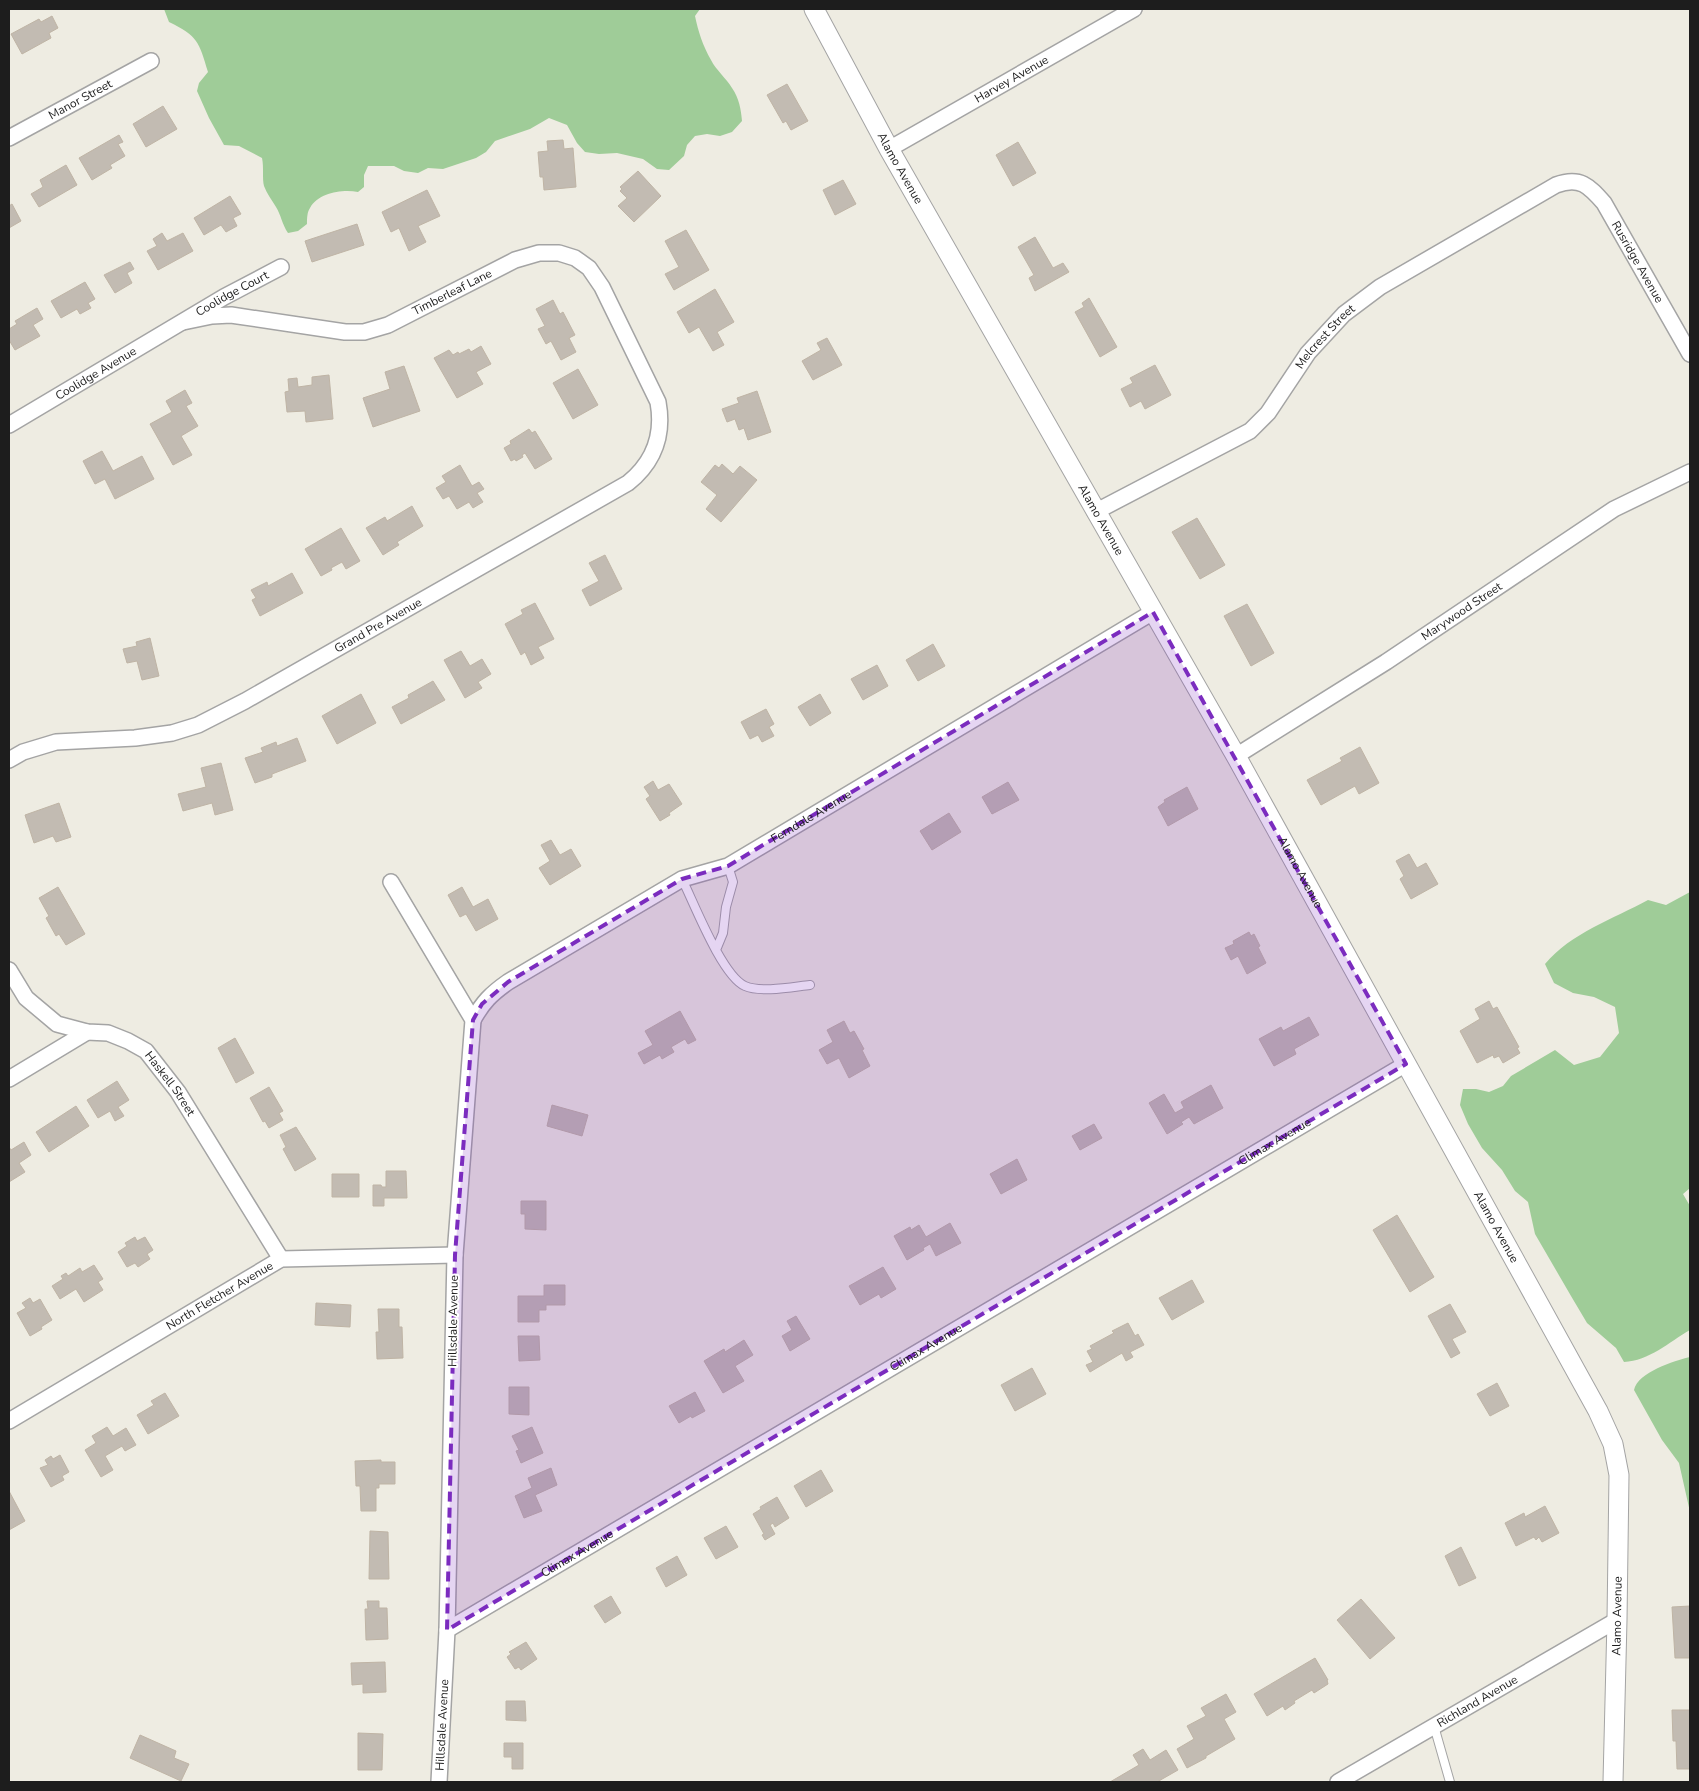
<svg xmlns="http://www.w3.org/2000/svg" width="1699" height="1791" font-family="'Nunito Sans',sans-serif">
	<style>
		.forest { fill: #9fcc98 }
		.building { fill: #c2bbb2; stroke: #bfb4a5 }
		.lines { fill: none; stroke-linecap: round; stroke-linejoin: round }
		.service-casing { stroke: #a4a4a4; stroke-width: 10 }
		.minor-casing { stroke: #a4a4a4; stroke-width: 18 }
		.tertiary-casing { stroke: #a4a4a4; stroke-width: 21 }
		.service { stroke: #fff; stroke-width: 8 }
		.minor { stroke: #fff; stroke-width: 15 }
		.tertiary { stroke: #fff; stroke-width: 19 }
		.marked { fill: #7b2cbf; fill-opacity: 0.2; stroke: #7b2cbf; stroke-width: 4; stroke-dasharray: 10 6; stroke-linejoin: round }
		.labels { text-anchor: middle; stroke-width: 4; stroke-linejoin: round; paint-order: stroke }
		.street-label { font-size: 12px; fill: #1d1d1d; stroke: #fff }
	</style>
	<rect width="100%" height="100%" fill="#eeece2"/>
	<path class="forest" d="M 164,9 L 700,9 L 695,16 C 698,31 703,46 711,60 C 716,70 726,78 732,88 C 739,98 741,109 742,121 L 732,132 L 720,136 L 707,134 L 695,136 L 687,145 L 684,156 L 669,170 L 657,169 L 643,159 L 617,153 L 599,154 L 585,152 L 577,143 L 567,125 L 549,118 L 530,129 L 495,141 L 486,152 L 476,158 L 443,169 L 428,168 L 418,173 L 404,171 L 394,166 L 368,166 L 364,175 L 364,187 L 358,192 C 342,189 318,193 310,208 C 307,212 307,219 307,224 L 298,231 L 288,233 C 282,224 281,215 276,207 C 272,200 267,194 264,186 C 262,179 264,167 262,158 L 239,146 L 224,145 L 209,118 L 197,91 L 199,83 L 208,72 C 199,42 198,36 169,22 Z
		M 1690,892 L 1690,1188 L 1683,1194 L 1690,1206 L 1690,1330 C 1669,1342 1649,1361 1624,1362 L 1616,1348 L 1587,1323 L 1571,1296 L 1535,1234 L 1528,1202 L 1515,1191 L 1502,1170 L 1482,1148 L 1468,1124 L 1460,1105 L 1463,1089 L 1476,1089 L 1489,1092 L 1503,1086 L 1511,1076 L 1555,1050 L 1574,1065 L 1600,1057 L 1619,1033 L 1615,1007 L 1594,997 L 1573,993 L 1554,983 L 1545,964 C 1571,933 1613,919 1648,900 L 1666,905 Z
		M 1690,1357 L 1690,1512 L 1679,1463 L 1662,1440 L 1634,1390 C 1638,1372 1674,1361 1690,1357 Z"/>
	<path class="building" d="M 52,16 L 58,28 L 49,33 L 51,38 L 22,54 L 11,34 L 39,19 L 41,22 Z
		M 787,84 L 808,121 L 791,130 L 786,121 L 783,123 L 767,95 Z
		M 163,106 L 177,129 L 146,147 L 133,124 Z
		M 119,135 L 123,142 L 118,144 L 125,156 L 110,165 L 112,168 L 92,180 L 79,158 Z
		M 563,140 L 564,149 L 573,148 L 576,187 L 544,190 L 543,177 L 540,177 L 538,152 L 548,151 L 547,141 Z
		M 1018,142 L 1036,173 L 1013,186 L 996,155 Z
		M 66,165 L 77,185 L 39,207 L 31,194 L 43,187 L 40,180 Z
		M 638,171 L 661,196 L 634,222 L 618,206 L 627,198 L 620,191 L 622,189 L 620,187 Z
		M 843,180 L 856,204 L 835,215 L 823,190 Z
		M 427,190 L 440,216 L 418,226 L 426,242 L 409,251 L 399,228 L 391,232 L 382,212 Z
		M 230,196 L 241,214 L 233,218 L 237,226 L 226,232 L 221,225 L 204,235 L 194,218 Z
		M 12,204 L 21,221 L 9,228 L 9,206 Z
		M 357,224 L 364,245 L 312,262 L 305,241 Z
		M 686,230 L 709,270 L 674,290 L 665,274 L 679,267 L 665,241 Z
		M 162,233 L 167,241 L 183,233 L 193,251 L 158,270 L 147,251 L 157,246 L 153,239 Z
		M 1035,237 L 1053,268 L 1063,263 L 1069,272 L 1035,291 L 1029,278 L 1034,275 L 1018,247 Z
		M 130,262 L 134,269 L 127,273 L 132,283 L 115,293 L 104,275 Z
		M 85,282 L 95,299 L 88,303 L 91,308 L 80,314 L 77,309 L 61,318 L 51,301 Z
		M 715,289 L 734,322 L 717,332 L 724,345 L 713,351 L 699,327 L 689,333 L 677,312 Z
		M 1089,298 L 1117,347 L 1100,357 L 1075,312 L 1084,307 L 1082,303 Z
		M 553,300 L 560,314 L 563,312 L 575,335 L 569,338 L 576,352 L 561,360 L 551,341 L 546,344 L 538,329 L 545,326 L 536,309 Z
		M 37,308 L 43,319 L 33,325 L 40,336 L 15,350 L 9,340 L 9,329 L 17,324 L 15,321 Z
		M 827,338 L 842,365 L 813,380 L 802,361 L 821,350 L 817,343 Z
		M 481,346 L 491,364 L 476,372 L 483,384 L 457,398 L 434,358 L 449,350 L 453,355 L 458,352 L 459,354 L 469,349 L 471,352 Z
		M 1155,365 L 1171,395 L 1145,409 L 1141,401 L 1130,407 L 1121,389 L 1133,383 L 1130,378 Z
		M 404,366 L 420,411 L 373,427 L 363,398 L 390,389 L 385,372 Z
		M 578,369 L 598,405 L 573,419 L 553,383 Z
		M 329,375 L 333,419 L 306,422 L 305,411 L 287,412 L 285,392 L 289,391 L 288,379 L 297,378 L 298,387 L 312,385 L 312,377 Z
		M 185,390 L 192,403 L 186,406 L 198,426 L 181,436 L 192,455 L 173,465 L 150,424 L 172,412 L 166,401 Z
		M 757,391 L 771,432 L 748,440 L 744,428 L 739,430 L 735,419 L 727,422 L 722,409 L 739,403 L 737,398 Z
		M 529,429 L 532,433 L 535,431 L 552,459 L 535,469 L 525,453 L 522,455 L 523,457 L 516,461 L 515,459 L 511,461 L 504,448 L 511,444 L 510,441 Z
		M 102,451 L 113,471 L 142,456 L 154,479 L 115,499 L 105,479 L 95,484 L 83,461 Z
		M 722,464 L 733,474 L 740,466 L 757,480 L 721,522 L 706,509 L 717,495 L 701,482 L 715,465 L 719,468 Z
		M 460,465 L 472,486 L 479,482 L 484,489 L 477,493 L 483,502 L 473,508 L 469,502 L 457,509 L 449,496 L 443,499 L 436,488 L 446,482 L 442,476 Z
		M 412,506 L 423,526 L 397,542 L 399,545 L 383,555 L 366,528 L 385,517 L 387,521 Z
		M 1197,518 L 1225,565 L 1200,579 L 1172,532 Z
		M 341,528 L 360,561 L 346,569 L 342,562 L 331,568 L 332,570 L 321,576 L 305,549 Z
		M 605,555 L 622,589 L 590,606 L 582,590 L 599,581 L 589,563 Z
		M 292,573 L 303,593 L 260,616 L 252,600 L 256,598 L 251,590 L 267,582 L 268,586 Z
		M 535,603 L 554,639 L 538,647 L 544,658 L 531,665 L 525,652 L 521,655 L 505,624 L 523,614 L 521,610 Z
		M 1247,604 L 1274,653 L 1251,666 L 1224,616 Z
		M 150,638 L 159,676 L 142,680 L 137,661 L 127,663 L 123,649 L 137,646 L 136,642 Z
		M 933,644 L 945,666 L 918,681 L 906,660 Z
		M 461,651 L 470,666 L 482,659 L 491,674 L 478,682 L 482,688 L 465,698 L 444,660 Z
		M 877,665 L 888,686 L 863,700 L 851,679 Z
		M 433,681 L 445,700 L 401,724 L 392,707 L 409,698 L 408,695 Z
		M 361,694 L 376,723 L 337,744 L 322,716 Z
		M 820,694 L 831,713 L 810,726 L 798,707 Z
		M 766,709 L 774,724 L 769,727 L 774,736 L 762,742 L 758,735 L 750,739 L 741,722 Z
		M 297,738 L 306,761 L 272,774 L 272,777 L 255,783 L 245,758 L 263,752 L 261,748 L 276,742 L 277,746 Z
		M 1360,747 L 1379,783 L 1359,794 L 1355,786 L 1321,805 L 1307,780 L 1342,761 L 1340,758 Z
		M 221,763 L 233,810 L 215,815 L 212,803 L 183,811 L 178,794 L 206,787 L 201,768 Z
		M 653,781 L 658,790 L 669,784 L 682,804 L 669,813 L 670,815 L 660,821 L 646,799 L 650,796 L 644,787 Z
		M 1008,782 L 1019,800 L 992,814 L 982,797 Z
		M 1187,787 L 1198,809 L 1168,826 L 1158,807 L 1165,802 L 1164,800 Z
		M 59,803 L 71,837 L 56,842 L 53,836 L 34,843 L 25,815 Z
		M 949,813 L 961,832 L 932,850 L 920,831 Z
		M 551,840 L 560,855 L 571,849 L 581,866 L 550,885 L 539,868 L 550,861 L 541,845 Z
		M 1409,854 L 1417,868 L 1426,863 L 1438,884 L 1411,899 L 1400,879 L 1404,876 L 1396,861 Z
		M 58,887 L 85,934 L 66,945 L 59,934 L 56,936 L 46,918 L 49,916 L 39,898 Z
		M 462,887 L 473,907 L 488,899 L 498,919 L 476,931 L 466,914 L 460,917 L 448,895 Z
		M 1249,932 L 1251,936 L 1254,934 L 1260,946 L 1258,947 L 1266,963 L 1247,974 L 1238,956 L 1231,960 L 1225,948 L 1234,944 L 1233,941 Z
		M 1489,1001 L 1493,1009 L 1497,1007 L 1519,1047 L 1517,1048 L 1520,1053 L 1503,1063 L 1499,1056 L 1494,1058 L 1493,1055 L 1477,1063 L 1460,1031 L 1480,1019 L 1475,1009 Z
		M 680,1011 L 696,1040 L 688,1044 L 685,1039 L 671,1047 L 674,1052 L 662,1059 L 660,1055 L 644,1064 L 638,1053 L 653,1045 L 645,1031 Z
		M 1309,1017 L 1319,1035 L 1294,1049 L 1296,1054 L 1274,1066 L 1259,1039 L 1281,1027 L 1283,1031 Z
		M 844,1021 L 850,1033 L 854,1031 L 864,1049 L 862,1050 L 870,1066 L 849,1078 L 839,1058 L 827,1064 L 819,1050 L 833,1042 L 827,1030 Z
		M 235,1038 L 254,1073 L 236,1083 L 218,1048 Z
		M 117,1081 L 129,1100 L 118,1107 L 124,1116 L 115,1121 L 110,1111 L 98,1118 L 87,1100 Z
		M 1211,1085 L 1223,1108 L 1194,1124 L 1189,1117 L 1181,1122 L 1183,1124 L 1167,1134 L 1149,1103 L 1164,1094 L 1175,1113 L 1184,1108 L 1181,1102 Z
		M 269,1087 L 283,1111 L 279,1113 L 283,1120 L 269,1128 L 265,1121 L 263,1122 L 250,1098 Z
		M 552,1105 L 588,1115 L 582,1136 L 547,1126 Z
		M 76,1106 L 89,1126 L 49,1152 L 36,1132 Z
		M 1094,1124 L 1102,1138 L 1080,1150 L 1072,1136 Z
		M 296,1127 L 316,1159 L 295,1171 L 283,1149 L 286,1147 L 280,1135 Z
		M 24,1142 L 31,1155 L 19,1163 L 25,1172 L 9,1182 L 9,1147 L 11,1150 Z
		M 1017,1159 L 1027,1180 L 1001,1194 L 990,1174 Z
		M 386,1171 L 406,1171 L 407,1198 L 384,1198 L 384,1206 L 373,1206 L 373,1185 L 381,1185 L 382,1187 L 386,1187 Z
		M 332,1174 L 359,1174 L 359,1197 L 332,1197 Z
		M 521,1201 L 546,1201 L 546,1230 L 525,1229 L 525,1214 L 521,1214 Z
		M 1397,1215 L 1434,1277 L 1410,1292 L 1373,1230 Z
		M 950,1223 L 961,1243 L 936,1256 L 930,1244 L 923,1248 L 924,1250 L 907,1260 L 894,1236 L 910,1227 L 911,1230 L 919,1225 L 926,1237 Z
		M 135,1237 L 137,1241 L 145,1237 L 153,1250 L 147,1254 L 150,1259 L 138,1267 L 135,1263 L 127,1267 L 118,1252 L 127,1246 L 125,1243 Z
		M 94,1265 L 103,1279 L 98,1282 L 103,1290 L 84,1302 L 76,1289 L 60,1299 L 52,1286 L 63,1279 L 61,1276 L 66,1273 L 68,1276 L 80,1268 L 82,1272 Z
		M 883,1267 L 896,1289 L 881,1298 L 879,1294 L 860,1305 L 849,1286 Z
		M 1192,1280 L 1204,1302 L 1172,1320 L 1159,1298 Z
		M 544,1285 L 565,1285 L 565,1305 L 546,1305 L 546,1310 L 539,1310 L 539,1322 L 518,1322 L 518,1296 L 544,1296 Z
		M 30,1298 L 33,1303 L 40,1299 L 52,1320 L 41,1327 L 42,1329 L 30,1336 L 17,1313 L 26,1308 L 22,1303 Z
		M 316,1303 L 351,1305 L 350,1327 L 315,1325 Z
		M 1450,1304 L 1466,1332 L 1452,1339 L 1460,1353 L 1451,1358 L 1428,1316 Z
		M 378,1309 L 399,1309 L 399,1327 L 402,1327 L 403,1358 L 377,1359 L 376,1332 L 379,1332 Z
		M 796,1316 L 810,1339 L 790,1351 L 782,1336 L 792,1330 L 787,1321 Z
		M 1128,1323 L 1135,1336 L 1138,1334 L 1144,1345 L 1130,1352 L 1133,1357 L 1126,1361 L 1122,1353 L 1090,1372 L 1086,1365 L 1093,1362 L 1087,1351 L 1092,1349 L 1090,1346 L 1114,1333 L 1112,1331 Z
		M 518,1336 L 539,1336 L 540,1360 L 519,1361 Z
		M 744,1340 L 753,1355 L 735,1366 L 744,1381 L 723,1393 L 704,1361 L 724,1349 L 725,1352 Z
		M 1032,1368 L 1046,1394 L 1015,1411 L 1001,1385 Z
		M 1497,1383 L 1509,1406 L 1490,1416 L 1477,1394 Z
		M 509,1387 L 529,1387 L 529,1415 L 509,1414 Z
		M 695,1392 L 705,1411 L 692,1418 L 691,1416 L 679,1423 L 669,1406 Z
		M 165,1393 L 179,1416 L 148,1434 L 137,1415 L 154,1405 L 151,1401 Z
		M 107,1427 L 113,1436 L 126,1428 L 136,1445 L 125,1451 L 122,1446 L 105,1456 L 113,1470 L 101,1477 L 85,1450 L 96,1443 L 92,1436 Z
		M 532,1427 L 543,1453 L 521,1463 L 516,1451 L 519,1450 L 512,1436 Z
		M 60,1455 L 69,1472 L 62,1476 L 64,1480 L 51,1487 L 40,1468 L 48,1465 L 45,1460 L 51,1456 L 53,1459 Z
		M 381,1460 L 381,1462 L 395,1462 L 395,1484 L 379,1484 L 379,1488 L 376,1488 L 376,1511 L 361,1511 L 360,1486 L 356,1486 L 355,1461 Z
		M 551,1468 L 557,1485 L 535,1495 L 542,1511 L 524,1518 L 515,1496 L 532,1488 L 528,1478 Z
		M 821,1470 L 833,1491 L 806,1507 L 794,1486 Z
		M 9,1491 L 25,1521 L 9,1530 Z
		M 777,1497 L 789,1518 L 775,1527 L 773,1523 L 770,1525 L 775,1534 L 765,1540 L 762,1535 L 764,1534 L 753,1514 L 761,1509 L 760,1507 Z
		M 1545,1506 L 1559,1533 L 1542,1542 L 1539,1537 L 1536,1540 L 1534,1537 L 1516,1546 L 1505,1523 L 1524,1513 L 1525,1517 Z
		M 726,1526 L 738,1547 L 716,1559 L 704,1538 Z
		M 370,1531 L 388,1532 L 389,1579 L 369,1579 Z
		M 1461,1547 L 1476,1578 L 1459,1586 L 1445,1556 Z
		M 677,1556 L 687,1575 L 666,1587 L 656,1568 Z
		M 611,1596 L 621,1613 L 605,1623 L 594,1606 Z
		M 1361,1599 L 1395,1638 L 1370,1659 L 1337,1620 Z
		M 367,1601 L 379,1601 L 379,1608 L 387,1608 L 388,1639 L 366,1640 L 365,1609 L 368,1609 Z
		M 1690,1606 L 1690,1658 L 1675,1658 L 1672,1607 Z
		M 526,1642 L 537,1659 L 521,1670 L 519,1667 L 515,1669 L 507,1657 L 511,1654 L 509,1652 Z
		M 1315,1658 L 1328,1680 L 1327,1680 L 1328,1684 L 1314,1693 L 1312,1690 L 1294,1701 L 1295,1703 L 1285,1710 L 1283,1706 L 1267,1716 L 1254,1694 Z
		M 385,1662 L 386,1692 L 363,1693 L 363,1684 L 352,1685 L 351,1663 Z
		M 1226,1694 L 1236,1712 L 1224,1719 L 1235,1739 L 1206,1756 L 1206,1758 L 1187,1768 L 1177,1749 L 1194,1739 L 1187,1726 L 1206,1716 L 1201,1708 Z
		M 506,1701 L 525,1701 L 526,1721 L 506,1720 Z
		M 1672,1710 L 1690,1710 L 1690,1769 L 1677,1769 L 1676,1741 L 1673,1741 Z
		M 358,1733 L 383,1734 L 382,1770 L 358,1770 Z
		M 140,1735 L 176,1751 L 174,1758 L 189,1764 L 181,1781 L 130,1758 Z
		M 504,1743 L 523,1743 L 523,1769 L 512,1769 L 512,1757 L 504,1757 Z
		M 1143,1749 L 1150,1760 L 1166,1750 L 1178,1770 L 1157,1782 L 1110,1782 L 1139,1765 L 1133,1755 Z"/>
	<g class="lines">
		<defs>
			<path id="service" d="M 682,879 C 694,903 722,976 745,986 C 761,993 792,987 810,985
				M 716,950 L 723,933 L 726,907 L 733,882 L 728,866
				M 1434,1726 L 1450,1782"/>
			<g id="minor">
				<path id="s1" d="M 9,138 L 151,61"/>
				<path id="s2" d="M 889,149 L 1134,9"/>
				<path id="s3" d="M 9,425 L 224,297 L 281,267"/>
				<path id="s4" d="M 1095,512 L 1250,431 L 1268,413 L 1308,353 L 1344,314 L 1380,287 L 1556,185 C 1580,176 1589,186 1604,203 L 1690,354"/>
				<path id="s5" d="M 1236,756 L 1386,662 L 1614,509 L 1690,472"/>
				<path id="s6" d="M 9,760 L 23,752 L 56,742 L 135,738 L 172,733 L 198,725 L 245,701 L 628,483 C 654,462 664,435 658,402 L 602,287 L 589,268 L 575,258 L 559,253 L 539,253 L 515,260 L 388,325 L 364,332 L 345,332 L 231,315 L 212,316 L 183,322"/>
				<path d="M 391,882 L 473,1020 L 455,1255 L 447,1630 L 439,1782"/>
				<path id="s7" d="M 9,970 L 26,998 L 57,1024 L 87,1032 L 108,1033 L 128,1041 L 146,1051 L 178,1092 L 281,1259"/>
				<path id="s8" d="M 473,1020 C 483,1002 491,994 508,982 L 682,879 L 728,866 L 1153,612"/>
				<path d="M 9,1079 L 87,1032"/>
				<path id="s9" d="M 9,1421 L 281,1259 L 455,1255"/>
				<path id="s10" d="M 447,1630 L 1406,1064"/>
				<path id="s11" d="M 1338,1782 L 1617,1620"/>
			</g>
			<g id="tertiary">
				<path id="s12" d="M 814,9 L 889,149 L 1236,756 L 1598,1411 L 1613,1444 L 1619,1475 L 1617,1620 L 1613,1782"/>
			</g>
		</defs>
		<use href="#service" class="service-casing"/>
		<use href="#minor" class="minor-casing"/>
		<use href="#tertiary" class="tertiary-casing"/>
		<use href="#service" class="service"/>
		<use href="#minor" class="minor"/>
		<use href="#tertiary" class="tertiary"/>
	</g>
	<path class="marked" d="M 1153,612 L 1406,1064 L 447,1630 L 455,1255 L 473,1020 L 482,1004 L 508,982 L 682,879 L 728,866 Z"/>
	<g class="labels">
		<g class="street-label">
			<text dy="4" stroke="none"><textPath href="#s2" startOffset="141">Harvey Avenue</textPath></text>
			<text dy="4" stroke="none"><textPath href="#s1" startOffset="81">Manor Street</textPath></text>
			<text dy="4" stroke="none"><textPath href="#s12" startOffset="181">Alamo Avenue</textPath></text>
			<text dy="4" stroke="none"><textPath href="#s4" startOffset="698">Rusridge Avenue</textPath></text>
			<text transform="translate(452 292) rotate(-27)" y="4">Timberleaf Lane</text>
			<text dy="4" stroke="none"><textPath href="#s3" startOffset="259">Coolidge Court</textPath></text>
			<text dy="4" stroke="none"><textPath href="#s4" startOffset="296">Melcrest Street</textPath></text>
			<text dy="4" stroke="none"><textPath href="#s3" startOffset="101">Coolidge Avenue</textPath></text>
			<text dy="4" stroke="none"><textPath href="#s12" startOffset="586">Alamo Avenue</textPath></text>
			<text dy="4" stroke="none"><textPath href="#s5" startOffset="268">Marywood Street</textPath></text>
			<text dy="4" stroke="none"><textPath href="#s6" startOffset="400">Grand Pre Avenue</textPath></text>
			<text dy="4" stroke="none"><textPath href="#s8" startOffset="399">Ferndale Avenue</textPath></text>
			<text dy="4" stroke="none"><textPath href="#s12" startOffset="991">Alamo Avenue</textPath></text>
			<text dy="4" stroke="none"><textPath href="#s7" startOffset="208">Haskell Street</textPath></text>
			<text dy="4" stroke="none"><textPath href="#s10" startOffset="961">Climax Avenue</textPath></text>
			<text dy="4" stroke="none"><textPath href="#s12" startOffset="1396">Alamo Avenue</textPath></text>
			<text dy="4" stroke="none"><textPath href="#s9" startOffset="245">North Fletcher Avenue</textPath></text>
			<text transform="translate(453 1321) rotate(-89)" y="4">Hillsdale Avenue</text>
			<text dy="4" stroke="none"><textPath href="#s10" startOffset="556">Climax Avenue</textPath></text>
			<text dy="4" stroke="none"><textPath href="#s10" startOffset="151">Climax Avenue</textPath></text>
			<text transform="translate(1617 1616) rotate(-89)" y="4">Alamo Avenue</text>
			<text dy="4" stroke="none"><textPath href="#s11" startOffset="161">Richland Avenue</textPath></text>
			<text transform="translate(442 1725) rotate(-87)" y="4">Hillsdale Avenue</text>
		</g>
	</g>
	<rect width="1699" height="1791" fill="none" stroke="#1d1d1d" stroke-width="20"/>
</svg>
